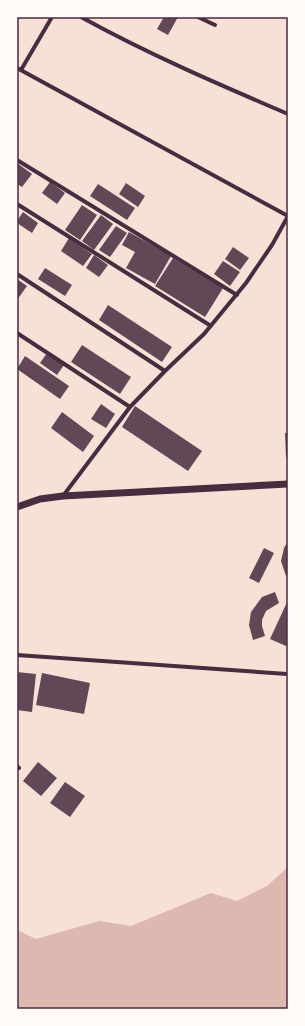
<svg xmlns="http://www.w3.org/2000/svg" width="305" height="1026" font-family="Inter,sans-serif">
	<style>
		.water { fill: #dcb8b0 }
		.building { fill: #644757 }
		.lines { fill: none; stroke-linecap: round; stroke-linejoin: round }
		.minor { stroke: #4a2c40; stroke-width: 4 }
		.tertiary { stroke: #4a2c40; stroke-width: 7 }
		.neatline { fill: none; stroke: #4a2c40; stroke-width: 1.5 }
	</style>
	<rect width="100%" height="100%" fill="#f7e1d7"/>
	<path class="water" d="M 288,867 L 288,1009 L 17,1009 L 17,930 L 36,939 L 99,921 L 131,926 L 211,893 L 237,901 L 267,886 Z"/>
	<path class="building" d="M 164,17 L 178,17 L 168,35 L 157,29 Z
		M 17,163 L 32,174 L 22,187 L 17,184 Z
		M 50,182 L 65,193 L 57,204 L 42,193 Z
		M 126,183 L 145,196 L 138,207 L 119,194 Z
		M 98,184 L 135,208 L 127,220 L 90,196 Z
		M 82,205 L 97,215 L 80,240 L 65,230 Z
		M 23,212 L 38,223 L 32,233 L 17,223 L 17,221 Z
		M 101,215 L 113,224 L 94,250 L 82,241 Z
		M 116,226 L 127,233 L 110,257 L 99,250 Z
		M 129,232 L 171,256 L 155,284 L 126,268 L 135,252 L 122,245 Z
		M 69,238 L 92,254 L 83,266 L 61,251 Z
		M 233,247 L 249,258 L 240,270 L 225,259 Z
		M 94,255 L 108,265 L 99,277 L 86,268 Z
		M 173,258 L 223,288 L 205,317 L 155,286 Z
		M 223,261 L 240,272 L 230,286 L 214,274 Z
		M 45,268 L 72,285 L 65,296 L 38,279 Z
		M 17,279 L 27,286 L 17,300 Z
		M 108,305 L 172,347 L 162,362 L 99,320 Z
		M 82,345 L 131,377 L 120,394 L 71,362 Z
		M 47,353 L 64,365 L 57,375 L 40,363 Z
		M 25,356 L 69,386 L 60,399 L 17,369 Z
		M 101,404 L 115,414 L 106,428 L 91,419 Z
		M 135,406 L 202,451 L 188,471 L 122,427 Z
		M 62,412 L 94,436 L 83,452 L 51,428 Z
		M 285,433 L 288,433 L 288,457 L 286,457 Z
		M 288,541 L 288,575 L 286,576 L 281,561 L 284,548 Z
		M 264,548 L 274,553 L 259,583 L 249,578 Z
		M 275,592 L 279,603 L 266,611 L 262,620 L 262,626 L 265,636 L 253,640 L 249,625 L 251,612 L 262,597 Z
		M 288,600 L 288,643 L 286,646 L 270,639 Z
		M 17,672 L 36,674 L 32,712 L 17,710 Z
		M 42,673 L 90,683 L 84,714 L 36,705 Z
		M 38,762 L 57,778 L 41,796 L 23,781 Z
		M 65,782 L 85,796 L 70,817 L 50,803 Z"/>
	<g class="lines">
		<path class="minor" d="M 81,17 C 148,54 218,84 288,114
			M 198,17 L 215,25
			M 17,68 L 288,216
			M 21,70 L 52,17
			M 17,160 L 237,295
			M 17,204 L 211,326
			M 17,274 L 165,371
			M 17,333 L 130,407
			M 63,496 L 130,407 L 165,371 L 204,334 L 246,283 L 272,245 L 288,216
			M 17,655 L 287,674
			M 17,766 L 19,768"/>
		<path class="tertiary" d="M 17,507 L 40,499 L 63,496 L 288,484"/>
	</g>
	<rect width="305" height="1026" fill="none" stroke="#fffaf5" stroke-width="36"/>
	<rect x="18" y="18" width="269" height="990" class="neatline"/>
</svg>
